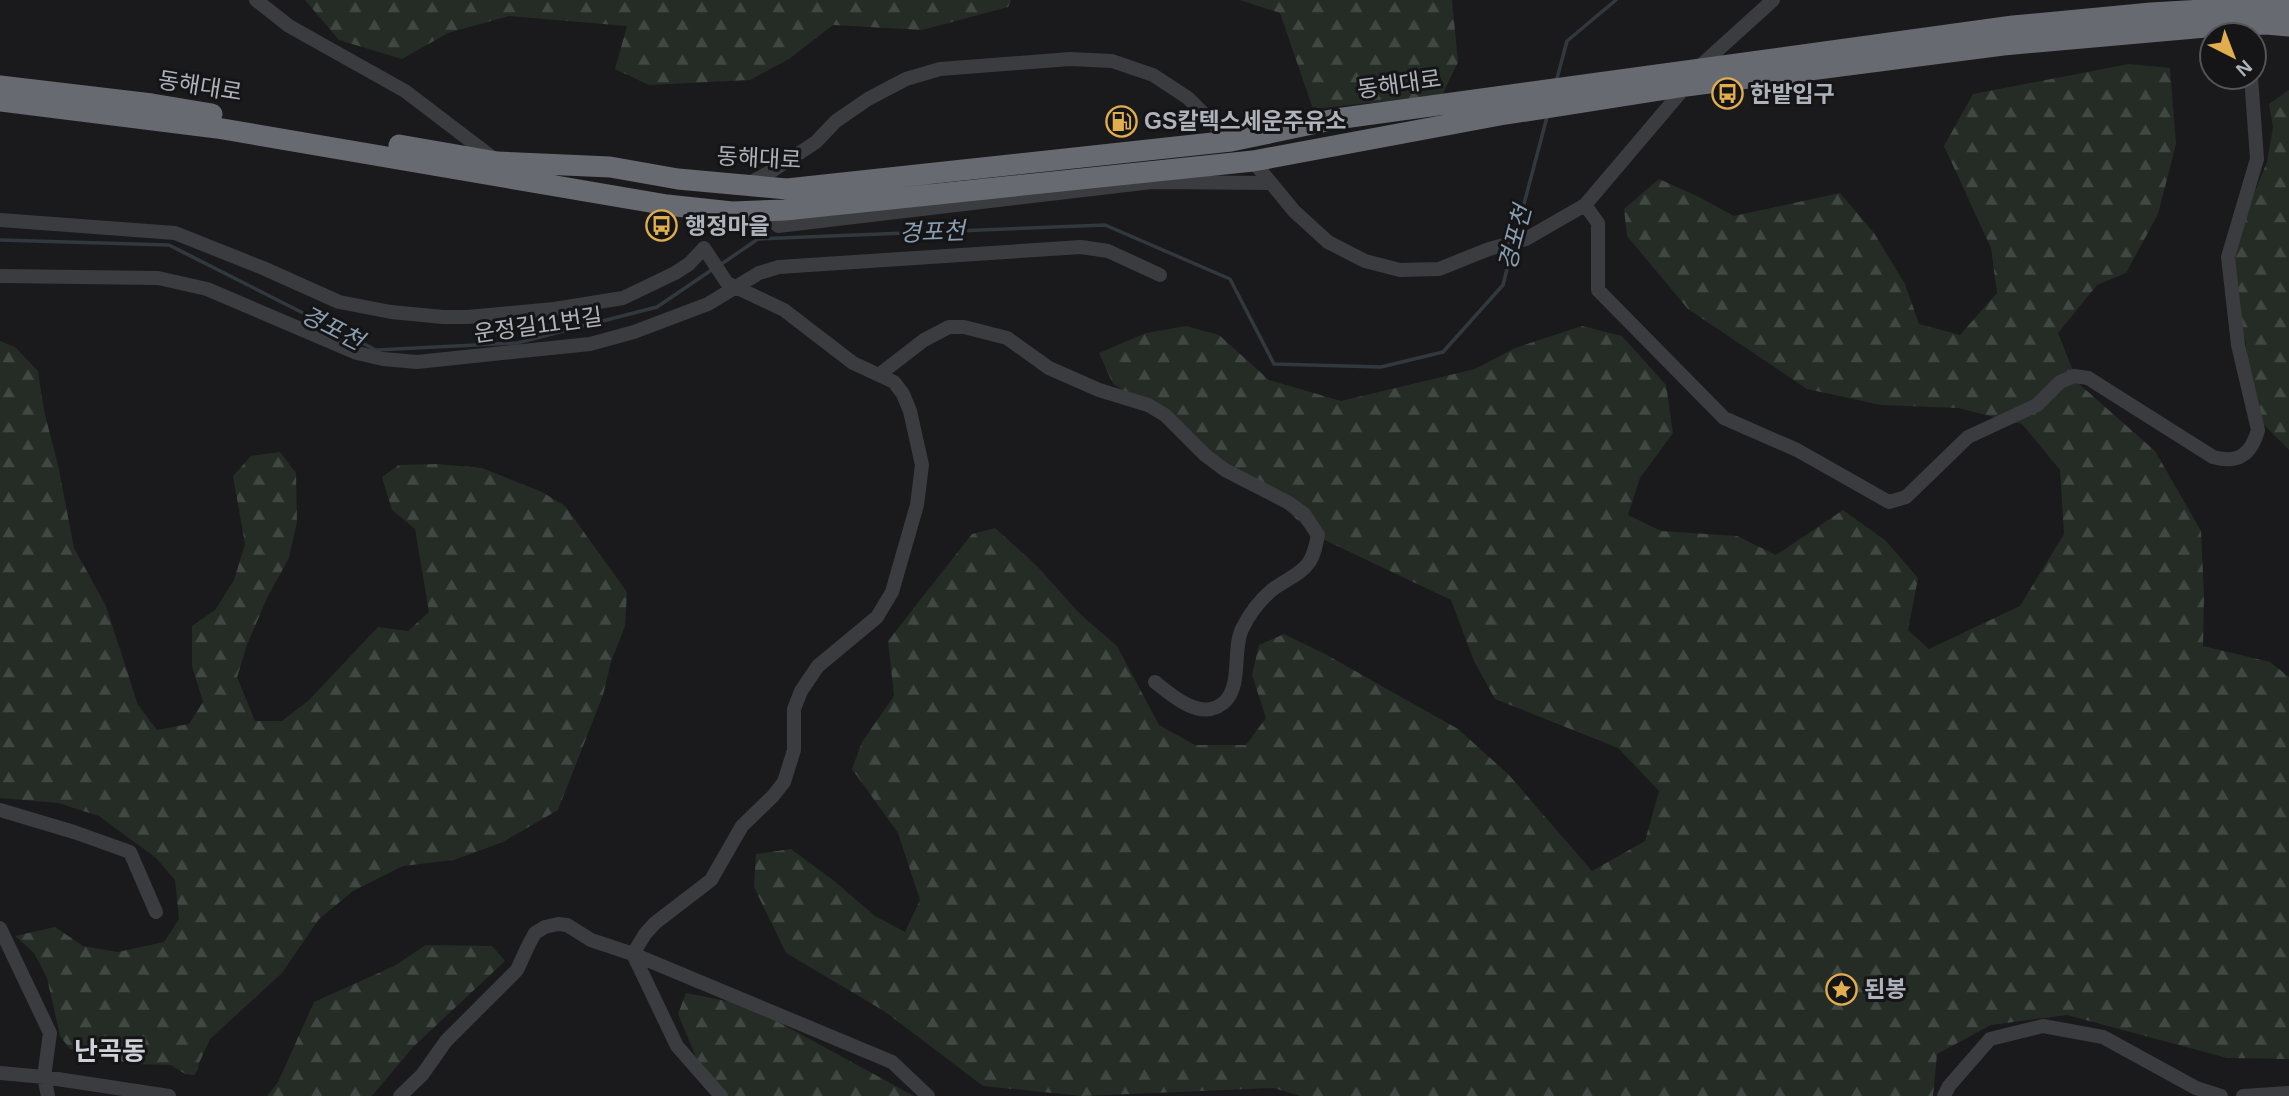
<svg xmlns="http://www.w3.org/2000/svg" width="2289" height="1096" font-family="Helvetica,'Noto Sans KR',sans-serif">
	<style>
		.forest { fill: url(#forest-firs) }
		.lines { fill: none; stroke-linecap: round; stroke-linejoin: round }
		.stream { stroke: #31393f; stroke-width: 3.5 }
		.minor { stroke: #3b3c40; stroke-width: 14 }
		.highway { stroke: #686a71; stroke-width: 21 }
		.labels { text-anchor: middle; stroke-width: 6; stroke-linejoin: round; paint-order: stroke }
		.street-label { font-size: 23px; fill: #aeb2ba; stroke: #151517 }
		.poi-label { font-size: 23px; font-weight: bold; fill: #aeb2ba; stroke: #151517; text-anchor: start }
		.water-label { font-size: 24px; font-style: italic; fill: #899eb1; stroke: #151517 }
		.quarter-label { font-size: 26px; font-weight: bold; fill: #ced1d6; stroke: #151517 }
	</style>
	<defs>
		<pattern id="forest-firs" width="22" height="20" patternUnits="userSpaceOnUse" patternTransform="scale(1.75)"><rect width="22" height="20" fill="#242c25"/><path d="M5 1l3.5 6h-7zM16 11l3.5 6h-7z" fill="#414843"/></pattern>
	</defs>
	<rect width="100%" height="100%" fill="#1a1a1c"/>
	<path class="forest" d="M 305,0 L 1011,0 L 1008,7 L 922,30 L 833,25 L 789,59 L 750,80 L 649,85 L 615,69 L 627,26 L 509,16 L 448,33 L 402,59 L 339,40 Z
		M 1240,0 L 1452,0 L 1458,62 L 1442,95 L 1313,109 L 1280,13 Z
		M 2129,64 L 2170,68 L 2176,144 L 2158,214 L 2126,273 L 2097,285 L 2058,333 L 2078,383 L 2155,451 L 2201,531 L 2204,596 L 2203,646 L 2270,662 L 2289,677 L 2289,1059 L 2227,1058 L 2067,1015 L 1991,1025 L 1937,1054 L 1933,1096 L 1300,1096 L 1274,1088 L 1082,1096 L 983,1086 L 884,1011 L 786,953 L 754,887 L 756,854 L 791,849 L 833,880 L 875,916 L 905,932 L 920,900 L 898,833 L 852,769 L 862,742 L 894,696 L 888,641 L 972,534 L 995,528 L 1037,566 L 1080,614 L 1117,646 L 1159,725 L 1195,745 L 1246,745 L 1266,718 L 1252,675 L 1259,645 L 1284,634 L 1325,654 L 1458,729 L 1508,774 L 1592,871 L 1645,841 L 1659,791 L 1618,748 L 1495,699 L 1474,661 L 1451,600 L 1312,534 L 1260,485 L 1205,451 L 1163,414 L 1113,384 L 1099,353 L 1146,333 L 1186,326 L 1219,335 L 1269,380 L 1341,401 L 1475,369 L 1515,348 L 1582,326 L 1622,336 L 1666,385 L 1673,433 L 1640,478 L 1628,515 L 1661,531 L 1737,536 L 1776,555 L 1843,510 L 1886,541 L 1918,578 L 1908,630 L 1929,649 L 2020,606 L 2064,534 L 2060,470 L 2022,424 L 1958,408 L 1881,405 L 1807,389 L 1688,309 L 1627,236 L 1624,209 L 1659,179 L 1697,196 L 1734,216 L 1840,193 L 1874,233 L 1905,284 L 1919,324 L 1960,335 L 1997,293 L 1991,248 L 1944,146 L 1973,94 Z
		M 2289,90 L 2289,450 L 2257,418 L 2247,381 L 2246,344 L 2229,277 L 2240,228 L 2267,162 L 2273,127 L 2269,104 Z
		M 0,341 L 15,347 L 38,371 L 44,411 L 58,465 L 74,548 L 106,606 L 138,705 L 157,730 L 189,724 L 203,702 L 192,666 L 192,626 L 215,610 L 234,580 L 245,544 L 233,476 L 251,456 L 280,452 L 296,473 L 297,522 L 289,558 L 267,598 L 247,645 L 237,677 L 255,721 L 282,721 L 309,700 L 378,627 L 408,631 L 429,612 L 415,529 L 392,510 L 382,477 L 399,465 L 437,464 L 482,468 L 542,492 L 565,506 L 627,592 L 625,626 L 611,662 L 603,695 L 558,810 L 503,842 L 454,860 L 403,866 L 353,891 L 319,919 L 282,973 L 210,1039 L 199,1063 L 198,1070 L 194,1075 L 185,1074 L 171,1065 L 133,1064 L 70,1049 L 60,1036 L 47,978 L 34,953 L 15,936 L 55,927 L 83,946 L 118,952 L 164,942 L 179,919 L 175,880 L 156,858 L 99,816 L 58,803 L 0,798 Z
		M 426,945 L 492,946 L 505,961 L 413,1047 L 372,1096 L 267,1096 L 278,1082 L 314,1002 L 394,966 Z
		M 686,993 L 747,1005 L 914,1096 L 725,1096 L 698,1062 L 678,1014 Z"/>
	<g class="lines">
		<path class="stream" d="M 1556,82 L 1567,41 L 1616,0
			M 1515,238 L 1547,117
			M 0,240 L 169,245 L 376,350 L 517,343 L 657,307 L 713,269
			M 720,265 L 758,239 L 1105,225 L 1230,279 L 1274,364 L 1381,367 L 1443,352 L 1503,285 L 1512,249"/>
		<path class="minor" d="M 256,0 L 289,26 L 405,91 L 493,158
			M 1698,68 L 1773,0
			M 1253,161 L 1294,211 L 1328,242 L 1365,261 L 1400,270 L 1439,269 L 1489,249 L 1526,239 L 1585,205 L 1686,86
			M 746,185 L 772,171 L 816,142 L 836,121 L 868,99 L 906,79 L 940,69 L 1070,59 L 1112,61 L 1153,75 L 1188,98 L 1231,141
			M 1585,205 L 1598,223 L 1598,290 L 1724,418 L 1797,450 L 1889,502 L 1906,497 L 1968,437 L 2037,405 L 2060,382 L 2074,376 L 2088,378 L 2213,457 C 2238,464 2251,455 2258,430 L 2238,345 L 2228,257 L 2257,159 L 2251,77
			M 766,211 L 778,226 L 1152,182 L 1270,183
			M 0,220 L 175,233 L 263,268 L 339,302 L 391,312 L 443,317 L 468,317 L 554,309 L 623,298 L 675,273 L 689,264 L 704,248 L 727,283 L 784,310 L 853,363 L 894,382 L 903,394 L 910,411 L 922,465 L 917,505 L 892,592 L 877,617 L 818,666 L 801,691 L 794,709 L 794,750 L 784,782 L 773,796 L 742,826 L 711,880 L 655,923 L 645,934 L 633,954
			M 0,276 L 158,278 L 207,289 L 357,353 L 383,359 L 417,362 L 590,344 L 634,332 L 708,304 L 759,273 L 779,267 L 1081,247 L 1108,251 L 1160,275
			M 880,374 L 924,340 L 949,327 L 964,327 L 1007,338 L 1049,368 L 1099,390 L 1148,405 L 1165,415 L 1205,455 L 1225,470 L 1289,503 L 1304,514 L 1318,535 C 1316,545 1314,557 1307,565 C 1298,576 1283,581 1272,590 C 1260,600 1249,615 1242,629 C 1231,652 1245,694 1217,707 C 1196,717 1170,694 1155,682
			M 0,810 L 74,832 L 130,852 L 156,912
			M 0,928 L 50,1033 L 44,1077 L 48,1096
			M 633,954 L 677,1046 L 721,1096
			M 0,1073 L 44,1077 L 169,1096
			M 400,1096 L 422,1075 L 446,1041 L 517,970 L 529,944 L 535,933 L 545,927 L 558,924 L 567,925 L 591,940 L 633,954 L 892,1062 L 928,1096
			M 1944,1096 L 1949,1086 L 1990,1039 L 2043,1026 L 2103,1037 L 2196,1088 L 2221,1096
			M 2243,1096 L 2289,1093"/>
		<path class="highway" d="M 0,86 L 152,104 L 212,114
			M 0,101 L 217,128 L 667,205 L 732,212 L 785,210 L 1253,161 L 1500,115 L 1686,86 L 2003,45 L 2206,27 L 2266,24 L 2289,26
			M 399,145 L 497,162 L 610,167 L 678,179 L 787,189 L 1231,141 L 1336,119 L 2013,26 L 2151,13 L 2289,5"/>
	</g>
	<defs>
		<symbol id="bus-ring" viewBox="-11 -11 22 22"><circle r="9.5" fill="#151517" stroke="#e0ae4e" stroke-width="1.5"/><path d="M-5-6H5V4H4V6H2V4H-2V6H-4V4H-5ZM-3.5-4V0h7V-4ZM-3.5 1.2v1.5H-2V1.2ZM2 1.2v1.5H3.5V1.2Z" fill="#e0ae4e"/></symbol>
		<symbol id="fuel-ring" viewBox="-11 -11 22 22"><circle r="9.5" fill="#151517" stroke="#e0ae4e" stroke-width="1.5"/><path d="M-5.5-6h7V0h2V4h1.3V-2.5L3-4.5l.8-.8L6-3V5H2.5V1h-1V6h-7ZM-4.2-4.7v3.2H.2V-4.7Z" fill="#e0ae4e"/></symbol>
		<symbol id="sight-ring" viewBox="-11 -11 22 22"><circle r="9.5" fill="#151517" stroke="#e0ae4e" stroke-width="1.5"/><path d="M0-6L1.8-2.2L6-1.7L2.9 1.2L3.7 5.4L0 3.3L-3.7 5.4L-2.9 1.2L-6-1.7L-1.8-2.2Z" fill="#e0ae4e"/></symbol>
	</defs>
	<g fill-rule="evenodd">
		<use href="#bus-ring" x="1710" y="76" width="35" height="35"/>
		<use href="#fuel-ring" x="1104" y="104" width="35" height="35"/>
		<use href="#bus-ring" x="644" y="208" width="35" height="35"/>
		<use href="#sight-ring" x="1824" y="972" width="35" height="35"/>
	</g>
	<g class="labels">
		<g class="street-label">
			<text transform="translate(1399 84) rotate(-8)" y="8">동해대로</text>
			<text transform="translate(200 86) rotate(9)" y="8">동해대로</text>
			<text transform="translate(759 158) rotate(3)" y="8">동해대로</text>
			<text transform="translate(538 325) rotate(-8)" y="8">운정길11번길</text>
		</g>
		<g class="poi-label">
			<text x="1750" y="102">한밭입구</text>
			<text x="1144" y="129">GS칼텍스세운주유소</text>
			<text x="685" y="234">행정마을</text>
			<text x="1864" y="997">된봉</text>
		</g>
		<g class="water-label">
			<text transform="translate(932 232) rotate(-2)" y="8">경포천</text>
			<text transform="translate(1515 238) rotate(-75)" y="8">경포천</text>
			<text transform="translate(332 328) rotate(27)" y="8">경포천</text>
		</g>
		<g class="quarter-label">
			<text x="110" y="1060">난곡동</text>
		</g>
	</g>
	<g transform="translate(2233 56) rotate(138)"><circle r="33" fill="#151517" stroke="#525458" stroke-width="2"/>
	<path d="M0-5L12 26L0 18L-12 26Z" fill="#e0ae4e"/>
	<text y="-10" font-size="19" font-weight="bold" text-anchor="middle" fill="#aeb2ba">N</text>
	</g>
</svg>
